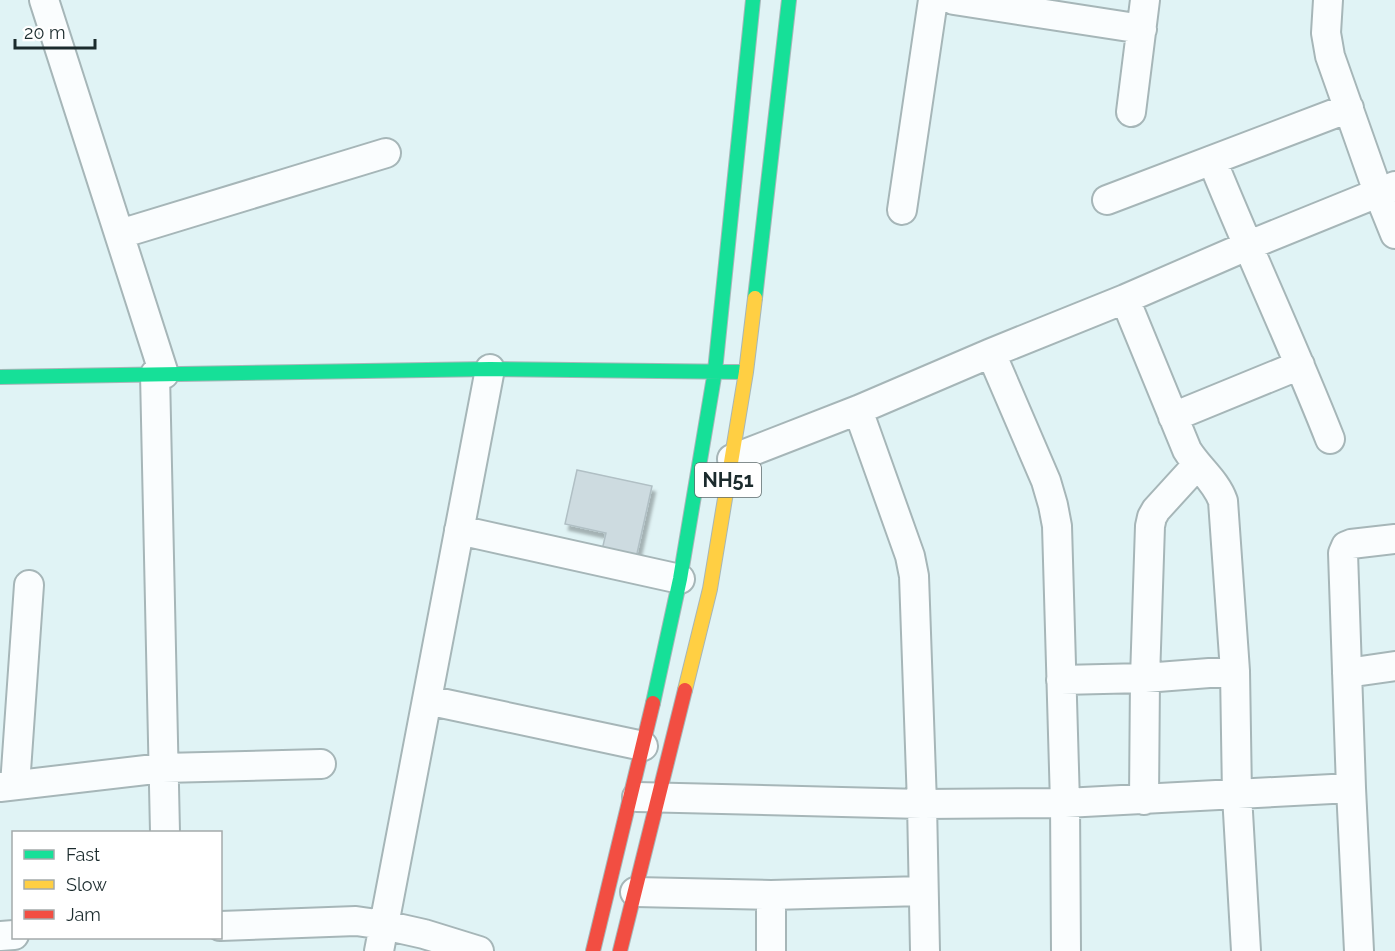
<svg xmlns="http://www.w3.org/2000/svg" width="1395" height="951" font-family="Raleway,sans-serif">
	<style>
		.building { fill: #cddbe0; stroke: #b0bfc4; stroke-width: 1.5; filter: url(#shadow) }
		.lines { fill: none; stroke-linecap: round; stroke-linejoin: round }
		.street-casing { stroke: #a6b6b8; stroke-width: 32 }
		.fast-casing { stroke: #a6b6b8; stroke-width: 16 }
		.slow-casing { stroke: #a6b6b8; stroke-width: 16 }
		.jam-casing { stroke: #a6b6b8; stroke-width: 16 }
		.street { stroke: #fafdfe; stroke-width: 28 }
		.fast { stroke: #16e098; stroke-width: 14 }
		.slow { stroke: #ffcf43; stroke-width: 14 }
		.jam { stroke: #f24e42; stroke-width: 14 }
		.labels { text-anchor: middle; stroke-width: 4.5; stroke-linejoin: round; paint-order: stroke }
		.shield { fill: #fff; stroke: #5f6b6c; stroke-width: 1.5 }
		.shield-label { font-size: 20px; font-weight: bold; fill: #1b2b2d }
	</style>
	<defs>
		<filter id="shadow"><feDropShadow dx="3.5" dy="6" stdDeviation="1.5" flood-color="#0004"/></filter>
	</defs>
	<rect width="100%" height="100%" fill="#e0f3f5"/>
	<path class="building" d="M 577,470 L 652,486 L 636,558 L 602,550 L 606,533 L 565,524 Z"/>
	<g class="lines">
		<defs>
			<path id="street" d="M 44,0 L 164,374
				M 954,0 L 1142,29
				M 1328,0 L 1326,33 L 1330,56 L 1378,192 L 1395,234
				M 1131,112 L 1145,0
				M 1212,160 C 1250,254 1293,345 1330,439
				M 1107,200 L 1349,108
				M 902,210 L 933,0
				M 120,234 L 386,153
				M 1125,299 L 1187,450 C 1198,468 1216,481 1223,501 L 1235,671 L 1237,795 L 1246,951
				M 991,353 L 1046,481 L 1053,505 L 1057,526 L 1065,803 L 1066,951
				M 155,374 L 165,832
				M 858,410 L 910,556 L 914,576 L 922,804 L 925,951
				M 1173,417 L 1300,365
				M 732,459 L 858,410 L 991,353 L 1125,299 L 1247,246 L 1395,186
				M 459,530 L 680,579
				M 1347,673 L 1395,666
				M 1061,680 L 1145,678 L 1235,671
				M 427,700 L 643,746
				M 15,785 L 29,585
				M 0,787 L 163,768 L 321,764
				M 637,797 L 922,804 L 1065,803 L 1351,788
				M 1144,800 L 1145,678 L 1150,526 L 1152,517 L 1156,510 L 1197,465
				M 635,892 L 771,895 L 923,891
				M 771,895 L 771,951
				M 220,926 L 356,921 L 384,925 L 424,934 L 479,951
				M 0,936 L 14,935
				M 379,951 L 490,369
				M 1359,951 L 1351,788 L 1343,553 L 1346,546 L 1351,544 L 1395,539"/>
			<path id="fast" d="M 755,298 L 789,0
				M 0,377 L 490,369 L 744,372
				M 653,703 L 680,579 L 715,371 L 753,0"/>
			<path id="slow" d="M 685,690 L 710,589 L 746,372 L 755,298"/>
			<path id="jam" d="M 593,951 L 653,703
				M 620,951 L 685,690"/>
		</defs>
		<use href="#street" class="street-casing"/>
		<use href="#fast" class="fast-casing"/>
		<use href="#slow" class="slow-casing"/>
		<use href="#jam" class="jam-casing"/>
		<use href="#street" class="street"/>
		<use href="#fast" class="fast"/>
		<use href="#slow" class="slow"/>
		<use href="#jam" class="jam"/>
	</g>
	<g class="labels">
		<rect class="shield" x="695" y="463" width="66" height="34" rx="4.5"/>
		<g class="shield-label">
			<text x="728" y="487">NH51</text>
		</g>
	</g>
	<rect x="12" y="831" width="210" height="108" fill="#ffffff" stroke="#a4aaab" stroke-width="1.5"/>
	<rect x="24" y="850" width="30" height="9" fill="#16e098" stroke="#a4aaab" stroke-width="1.5"/>
	<text x="66" y="861" font-size="18" fill="#1b2b2d">Fast</text>
	<rect x="24" y="880" width="30" height="9" fill="#ffcf43" stroke="#a4aaab" stroke-width="1.5"/>
	<text x="66" y="891" font-size="18" fill="#1b2b2d">Slow</text>
	<rect x="24" y="910" width="30" height="9" fill="#f24e42" stroke="#a4aaab" stroke-width="1.5"/>
	<text x="66" y="921" font-size="18" fill="#1b2b2d">Jam</text>
	<path d="M15 39v9h80v-9" fill="none" stroke="#1b2b2d" stroke-width="3"/>
	<text x="24" y="39" font-size="18" fill="#1b2b2d" stroke="#ffffff" stroke-width="4.5" paint-order="stroke">20 m</text>
</svg>
